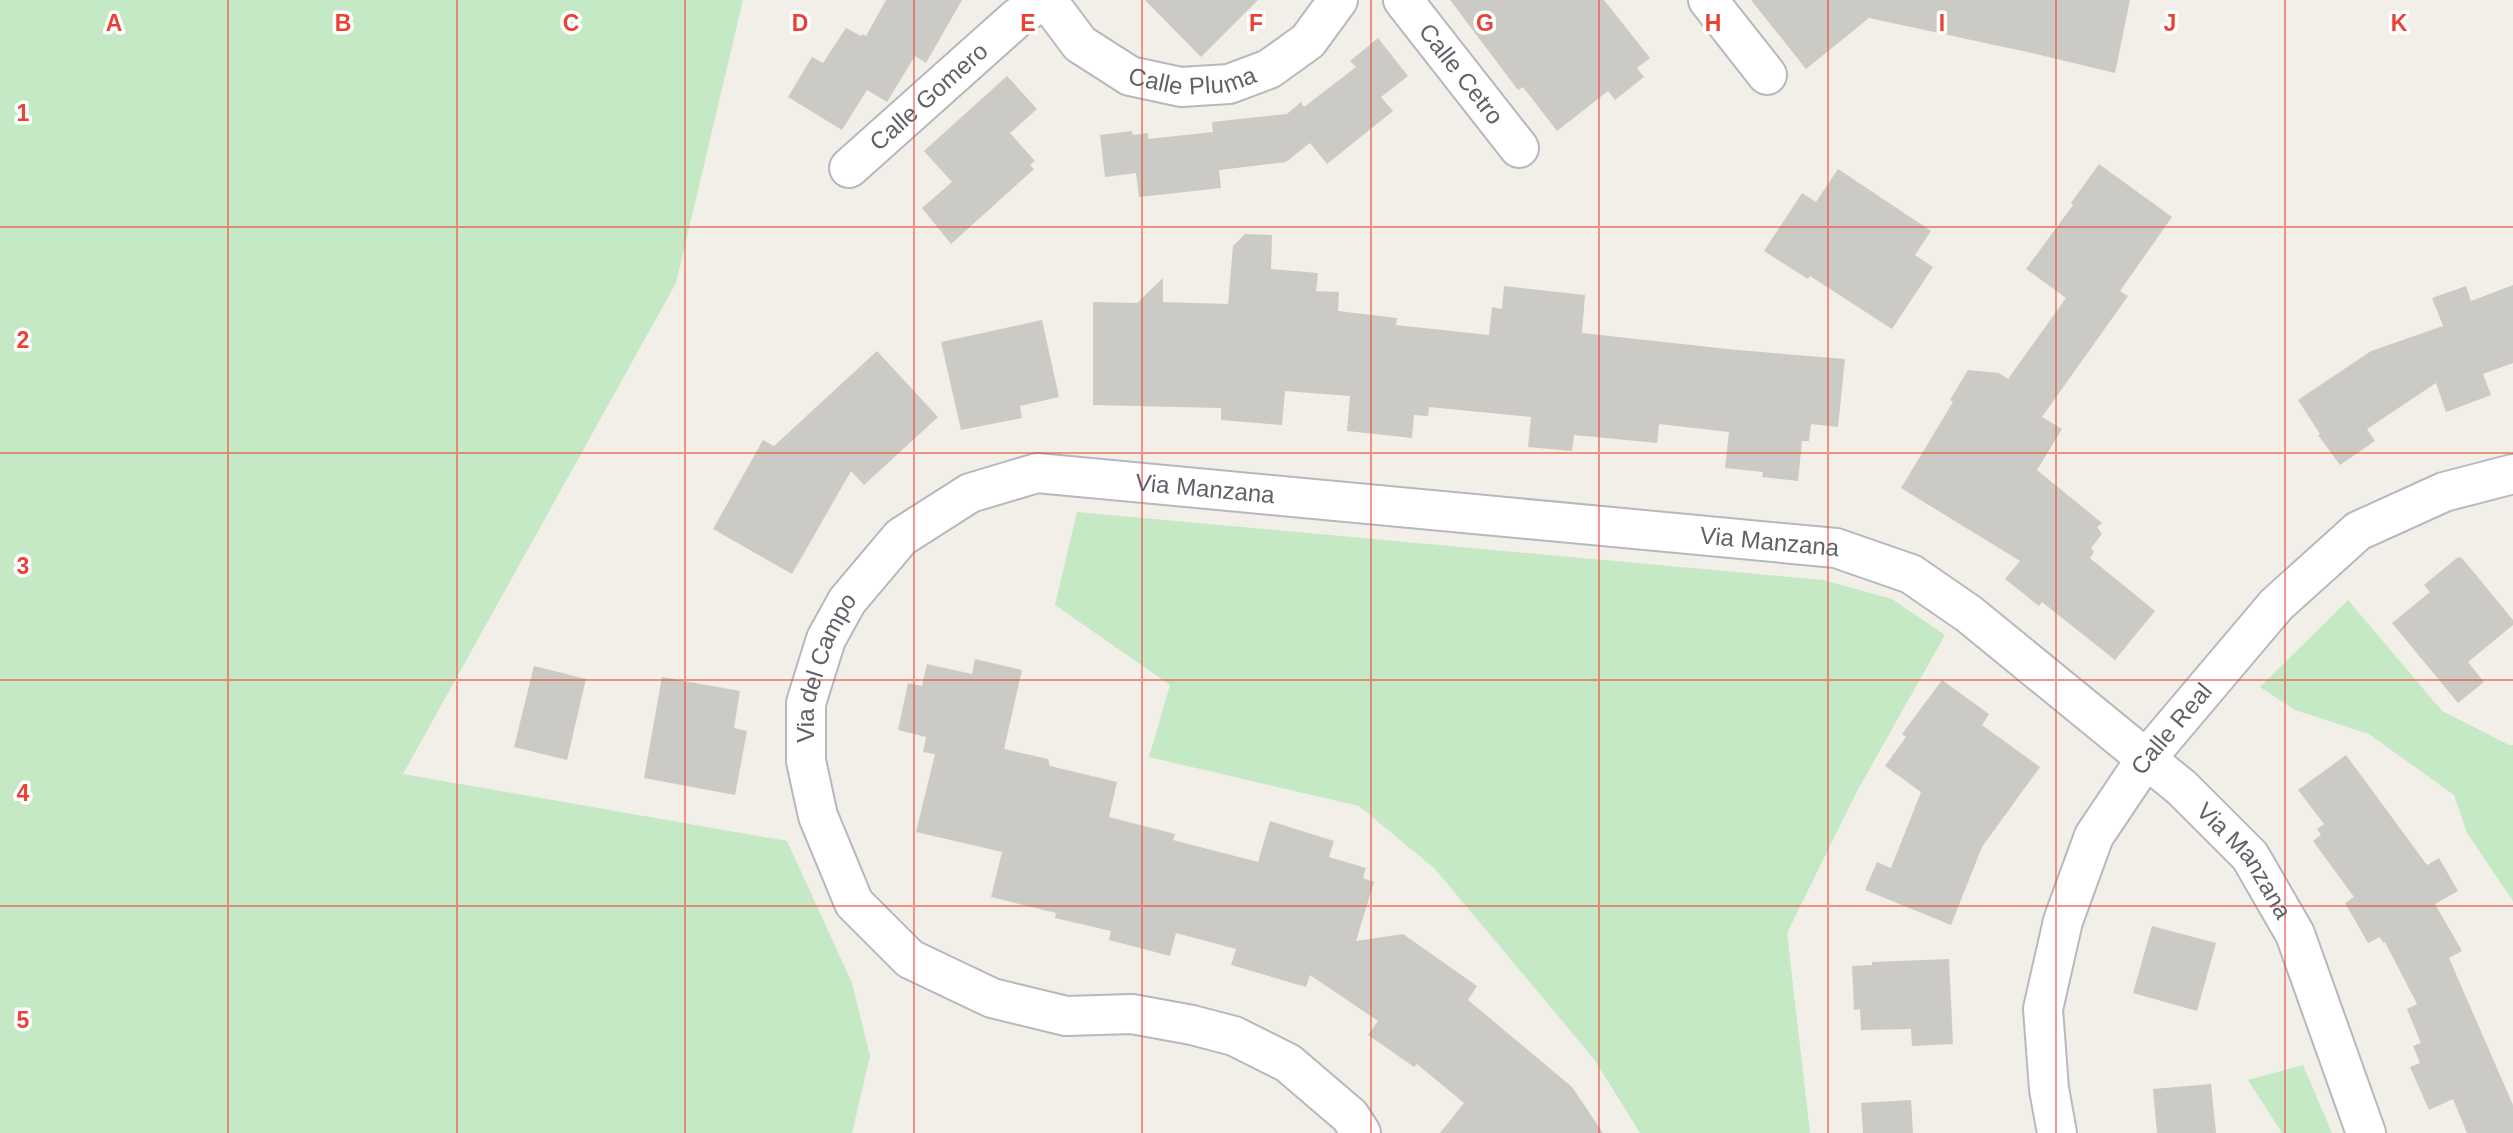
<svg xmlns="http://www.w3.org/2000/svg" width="2513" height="1133" font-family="Arial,sans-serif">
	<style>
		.green { fill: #c5e8c5 }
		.building { fill: #cccac5 }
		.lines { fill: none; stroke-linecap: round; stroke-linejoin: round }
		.street-casing { stroke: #b5b8bc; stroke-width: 42 }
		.secondary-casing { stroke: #b6babf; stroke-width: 42 }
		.street { stroke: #fff; stroke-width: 38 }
		.secondary { stroke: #fff; stroke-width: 38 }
		.grid { fill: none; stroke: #ea4335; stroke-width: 2; stroke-opacity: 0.55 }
		.labels { text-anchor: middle; stroke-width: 7; stroke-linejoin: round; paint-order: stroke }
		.street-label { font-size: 24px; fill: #5f6368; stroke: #fff }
		.grid-label { font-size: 23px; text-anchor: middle; font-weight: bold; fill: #ea4335; stroke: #fff; stroke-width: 7; stroke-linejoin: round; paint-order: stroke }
	</style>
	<rect width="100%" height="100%" fill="#f1efe8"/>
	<path class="green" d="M 0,0 L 743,0 L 676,283 L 403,774 L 787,841 L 852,983 L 870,1056 L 852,1133 L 0,1133 Z
		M 1077,512 L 1823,580 L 1892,599 L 1945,635 L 1856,793 L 1787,933 L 1810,1133 L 1640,1133 L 1594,1059 L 1435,869 L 1359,806 L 1149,757 L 1170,685 L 1055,605 Z
		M 2348,600 L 2442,711 L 2509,745 L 2513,745 L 2513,901 L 2467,833 L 2454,795 L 2369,734 L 2295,710 L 2260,687 Z
		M 2303,1065 L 2332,1133 L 2282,1133 L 2248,1080 Z"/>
	<path class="building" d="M 886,0 L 962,0 L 926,63 L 915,56 L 887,102 L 867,90 L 842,130 L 788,97 L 812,57 L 823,63 L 846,28 L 861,36 L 863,34 L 866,36 Z
		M 1145,0 L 1258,0 L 1201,57 Z
		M 1450,0 L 1604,0 L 1650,58 L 1637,68 L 1644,77 L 1615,100 L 1608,91 L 1557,131 L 1523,87 L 1518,90 Z
		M 1751,0 L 2130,0 L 2115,73 L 2036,54 L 1869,18 L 1806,69 Z
		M 1378,38 L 1408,76 L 1381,97 L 1393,111 L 1327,164 L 1310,143 L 1286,162 L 1219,170 L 1221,188 L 1139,197 L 1136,173 L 1105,177 L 1100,135 L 1132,131 L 1133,135 L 1148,133 L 1148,139 L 1213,132 L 1212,122 L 1287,114 L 1301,102 L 1304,107 L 1356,67 L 1350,61 Z
		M 1007,76 L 1037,109 L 1010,133 L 1035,161 L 1030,165 L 1034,169 L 951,244 L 922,208 L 952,182 L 924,151 Z
		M 2099,164 L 2172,217 L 2120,291 L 2128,296 L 2042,417 L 2062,429 L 2037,470 L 2102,523 L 2097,527 L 2102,534 L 2091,548 L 2094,552 L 2090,558 L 2155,611 L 2115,660 L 2042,602 L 2039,606 L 2005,579 L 2020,561 L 1901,488 L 1953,402 L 1950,400 L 1968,370 L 1999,373 L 2008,379 L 2066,298 L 2026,269 L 2073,205 L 2071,203 Z
		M 1838,169 L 1931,231 L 1915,255 L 1933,267 L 1892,329 L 1810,276 L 1808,279 L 1764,251 L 1802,193 L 1816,202 Z
		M 1245,234 L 1272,235 L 1271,269 L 1318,273 L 1316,291 L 1339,292 L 1338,311 L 1397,318 L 1396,325 L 1489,335 L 1492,307 L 1502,309 L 1504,286 L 1585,295 L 1582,333 L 1737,350 L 1845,359 L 1838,427 L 1811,424 L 1809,441 L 1802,441 L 1798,481 L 1762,477 L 1763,472 L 1725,468 L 1729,432 L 1659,424 L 1657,443 L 1574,435 L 1572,451 L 1528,447 L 1531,417 L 1429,407 L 1428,416 L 1414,415 L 1412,438 L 1347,431 L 1350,396 L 1285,391 L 1282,425 L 1221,420 L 1221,408 L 1093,405 L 1093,302 L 1137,303 L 1163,278 L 1163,302 L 1228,304 L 1233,246 Z
		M 2513,285 L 2513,363 L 2483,374 L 2491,395 L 2446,412 L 2436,383 L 2367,429 L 2375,441 L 2340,465 L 2318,435 L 2320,434 L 2298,400 L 2371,351 L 2443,326 L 2432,298 L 2466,286 L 2471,301 Z
		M 1042,320 L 1059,397 L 1020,406 L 1022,418 L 961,430 L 941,342 Z
		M 877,351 L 938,417 L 864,485 L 851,471 L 792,574 L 713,529 L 763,440 L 774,446 Z
		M 2458,557 L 2462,558 L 2513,620 L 2513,625 L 2468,662 L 2484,682 L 2458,703 L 2392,623 L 2430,592 L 2424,585 Z
		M 975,659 L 1022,670 L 1004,749 L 1048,759 L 1050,766 L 1117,782 L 1109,817 L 1175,834 L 1173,840 L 1258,862 L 1270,821 L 1334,841 L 1329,857 L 1366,868 L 1363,878 L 1374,882 L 1356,941 L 1403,934 L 1477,986 L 1468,1000 L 1572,1087 L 1603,1133 L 1440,1133 L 1464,1103 L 1417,1064 L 1414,1067 L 1368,1035 L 1378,1021 L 1310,975 L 1306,987 L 1231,965 L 1236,949 L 1176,933 L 1170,956 L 1109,940 L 1111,931 L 1055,918 L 1056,913 L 991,897 L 1002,852 L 916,832 L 935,754 L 923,752 L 926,737 L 898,730 L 908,683 L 922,686 L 927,664 L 972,674 Z
		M 534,666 L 586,679 L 567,760 L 514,747 Z
		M 662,677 L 740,691 L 734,728 L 747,731 L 735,795 L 644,778 Z
		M 1942,680 L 1989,714 L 1982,725 L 2040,767 L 1982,847 L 1951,925 L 1865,890 L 1877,862 L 1891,868 L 1921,792 L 1885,766 L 1906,737 L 1902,734 Z
		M 2346,755 L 2427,865 L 2439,858 L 2458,891 L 2435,904 L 2462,951 L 2449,958 L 2513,1105 L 2513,1133 L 2467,1133 L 2453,1099 L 2429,1110 L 2410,1067 L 2420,1063 L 2413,1046 L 2421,1043 L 2407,1009 L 2417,1004 L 2385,942 L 2383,943 L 2380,937 L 2368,943 L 2345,903 L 2354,897 L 2313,841 L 2321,835 L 2317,829 L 2324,824 L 2298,790 Z
		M 2152,926 L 2216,943 L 2197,1011 L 2133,993 Z
		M 1949,959 L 1953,1044 L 1912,1046 L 1911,1029 L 1861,1030 L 1860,1009 L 1854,1010 L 1852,966 L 1872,965 L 1872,962 Z
		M 2211,1084 L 2216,1133 L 2157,1133 L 2153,1089 Z
		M 1911,1100 L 1913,1133 L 1863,1133 L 1861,1103 Z"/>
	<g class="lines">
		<defs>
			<g id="street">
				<path id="s1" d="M 1047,0 L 1080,44 L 1130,76 L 1181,87 L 1229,84 L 1269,69 L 1308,41 L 1338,0"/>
				<path id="s2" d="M 1403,0 L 1519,148"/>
				<path d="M 1708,0 L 1767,75"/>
				<path id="s3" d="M 849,168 L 1017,18 L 1042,0"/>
				<path id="s4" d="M 1361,1133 L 1350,1116 L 1288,1063 L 1234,1036 L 1192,1025 L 1132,1014 L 1066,1016 L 992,998 L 910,959 L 854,903 L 818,816 L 806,761 L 806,703 L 826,639 L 847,601 L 901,537 L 970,493 L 1037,473 L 1836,548 L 1911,574 L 1969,614 L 2182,788 L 2250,856 L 2295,934 L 2366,1133"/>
			</g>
			<g id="secondary">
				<path id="s5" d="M 2057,1133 L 2049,1089 L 2043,1009 L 2063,921 L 2094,836 L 2145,760 L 2276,605 L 2358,531 L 2444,492 L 2513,474"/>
			</g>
		</defs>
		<use href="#street" class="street-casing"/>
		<use href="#secondary" class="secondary-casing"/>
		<use href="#street" class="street"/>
		<use href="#secondary" class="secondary"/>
	</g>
	<path class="grid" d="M 228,0 L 228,1133M 457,0 L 457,1133M 685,0 L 685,1133M 914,0 L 914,1133M 1142,0 L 1142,1133M 1371,0 L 1371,1133M 1599,0 L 1599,1133M 1828,0 L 1828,1133M 2056,0 L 2056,1133M 2285,0 L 2285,1133M 0,227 L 2513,227M 0,453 L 2513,453M 0,680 L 2513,680M 0,906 L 2513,906"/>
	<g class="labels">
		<g class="street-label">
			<text dy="8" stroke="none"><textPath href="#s1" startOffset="178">Calle Pluma</textPath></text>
			<text dy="8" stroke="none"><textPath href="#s2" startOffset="94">Calle Cetro</textPath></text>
			<text dy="8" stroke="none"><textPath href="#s3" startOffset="107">Calle Gomero</textPath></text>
			<text dy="8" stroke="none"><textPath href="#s4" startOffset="1302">Via Manzana</textPath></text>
			<text dy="8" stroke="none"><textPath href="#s4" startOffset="1869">Via Manzana</textPath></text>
			<text dy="8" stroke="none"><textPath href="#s4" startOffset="826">Via del Campo</textPath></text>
			<text dy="8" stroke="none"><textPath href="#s5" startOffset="438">Calle Real</textPath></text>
			<text dy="8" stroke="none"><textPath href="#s4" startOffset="2457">Via Manzana</textPath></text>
		</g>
	</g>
	<g class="grid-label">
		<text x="114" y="31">A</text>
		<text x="343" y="31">B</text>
		<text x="571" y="31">C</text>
		<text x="800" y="31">D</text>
		<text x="1028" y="31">E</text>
		<text x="1256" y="31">F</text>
		<text x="1485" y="31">G</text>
		<text x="1713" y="31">H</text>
		<text x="1942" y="31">I</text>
		<text x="2170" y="31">J</text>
		<text x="2399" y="31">K</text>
		<text x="23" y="121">1</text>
		<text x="23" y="348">2</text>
		<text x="23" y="574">3</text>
		<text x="23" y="801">4</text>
		<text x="23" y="1028">5</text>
	</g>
</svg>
